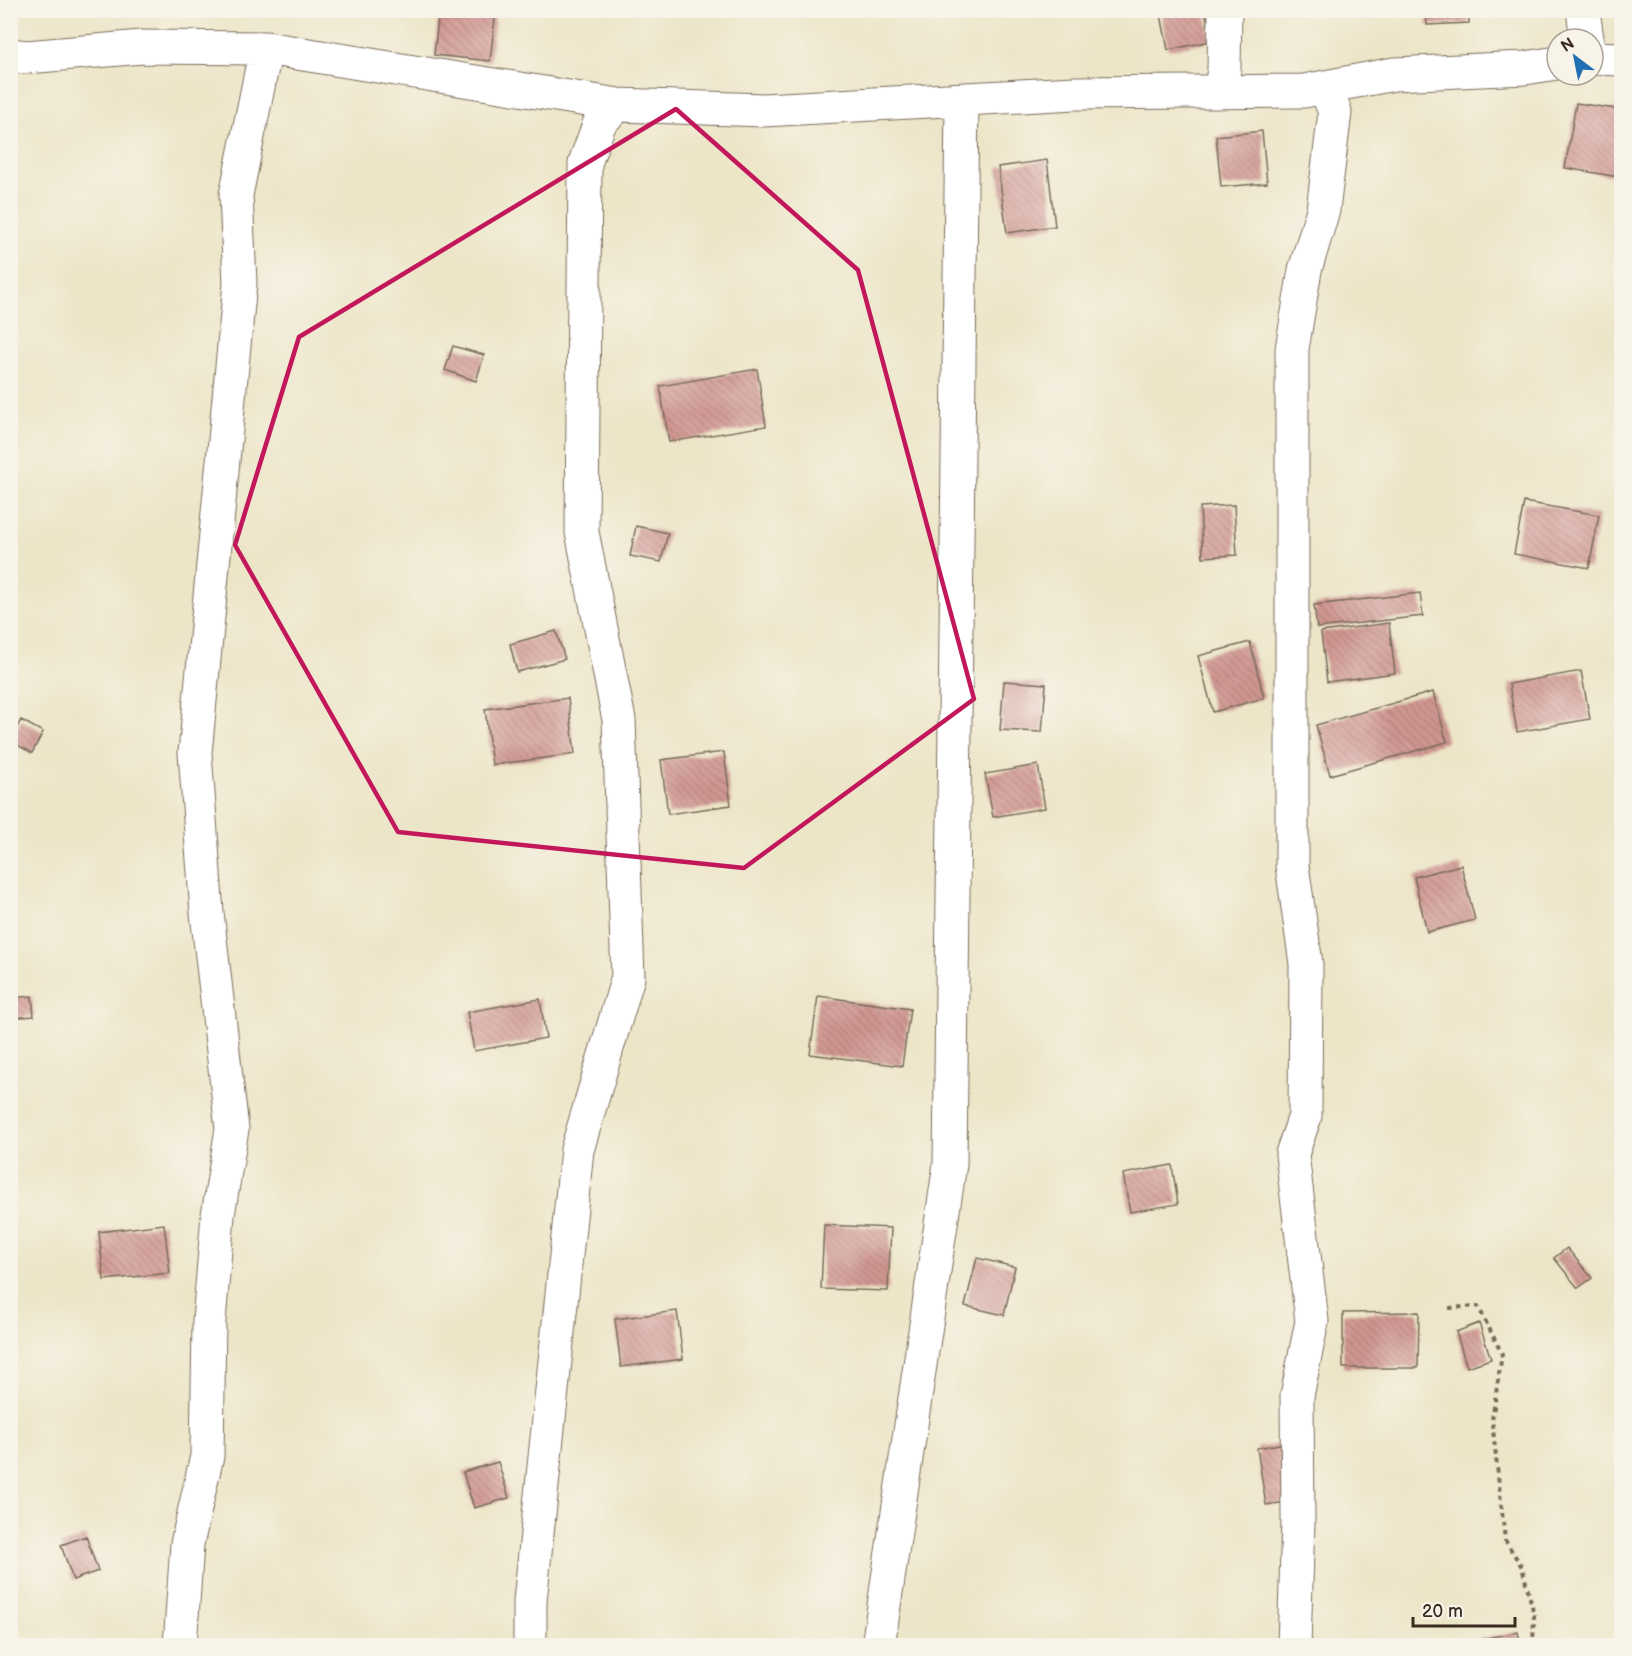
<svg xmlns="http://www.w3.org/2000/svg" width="1632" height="1656" font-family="'Balsamiq Sans',sans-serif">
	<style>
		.building { fill: url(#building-back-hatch) }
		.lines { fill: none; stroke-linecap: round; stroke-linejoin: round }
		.minor-casing { stroke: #796b5a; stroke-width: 35 }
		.path { stroke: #796b5a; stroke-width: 4; stroke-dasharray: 4.5 4.5; stroke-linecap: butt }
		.minor { stroke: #fff; stroke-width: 33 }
		.marked { fill: none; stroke: #c2185b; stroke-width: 4.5; stroke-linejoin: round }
	</style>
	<defs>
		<pattern id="building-back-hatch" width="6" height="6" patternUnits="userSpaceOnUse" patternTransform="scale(1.5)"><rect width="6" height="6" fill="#d19793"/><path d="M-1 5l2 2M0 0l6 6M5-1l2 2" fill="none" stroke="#ab7b77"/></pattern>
	</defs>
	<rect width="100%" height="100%" fill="#f7f3e8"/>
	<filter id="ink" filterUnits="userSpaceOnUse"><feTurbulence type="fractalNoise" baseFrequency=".0167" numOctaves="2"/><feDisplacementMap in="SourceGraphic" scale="12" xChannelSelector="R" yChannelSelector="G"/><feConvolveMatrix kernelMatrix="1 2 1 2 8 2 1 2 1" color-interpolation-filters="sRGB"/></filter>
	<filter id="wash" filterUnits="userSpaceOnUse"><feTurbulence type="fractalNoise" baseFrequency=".008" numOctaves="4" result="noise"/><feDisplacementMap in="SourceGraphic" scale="24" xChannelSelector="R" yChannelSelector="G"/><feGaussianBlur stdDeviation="1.35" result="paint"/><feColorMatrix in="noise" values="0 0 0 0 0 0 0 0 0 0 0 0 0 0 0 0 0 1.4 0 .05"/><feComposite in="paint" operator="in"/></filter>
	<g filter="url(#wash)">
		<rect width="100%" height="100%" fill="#ede5c8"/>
		<g id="blocks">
			<path class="building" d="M 439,10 L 496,10 L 490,61 L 434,55 Z
				M 1160,10 L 1205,10 L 1211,41 L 1168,50 Z
				M 1426,10 L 1469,10 L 1469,23 L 1427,25 Z
				M 1576,103 L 1622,110 L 1619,177 L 1565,168 Z
				M 1262,131 L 1267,183 L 1221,187 L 1216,136 Z
				M 1047,160 L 1055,226 L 1007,233 L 998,167 Z
				M 453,346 L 484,355 L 476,381 L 445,370 Z
				M 757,369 L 766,426 L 669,442 L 660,386 Z
				M 1524,502 L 1599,515 L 1589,568 L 1514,554 Z
				M 1234,505 L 1237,555 L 1203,557 L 1200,507 Z
				M 636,526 L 668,533 L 661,562 L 630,556 Z
				M 1420,593 L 1423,616 L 1317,628 L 1314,605 Z
				M 1389,623 L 1395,673 L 1327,682 L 1321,632 Z
				M 556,631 L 565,659 L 517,672 L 510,644 Z
				M 1250,642 L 1264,698 L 1213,712 L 1198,656 Z
				M 1581,671 L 1590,719 L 1517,732 L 1509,684 Z
				M 1004,681 L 1046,684 L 1042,732 L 1000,730 Z
				M 1433,692 L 1447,742 L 1330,775 L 1316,725 Z
				M 568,698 L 575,754 L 492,765 L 485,709 Z
				M 21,720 L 43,732 L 32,753 L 10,741 Z
				M 724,752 L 731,805 L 668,814 L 661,760 Z
				M 1038,765 L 1045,808 L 993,817 L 985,774 Z
				M 1461,865 L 1475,920 L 1427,932 L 1414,877 Z
				M 32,996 L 34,1016 L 10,1018 L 10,998 Z
				M 818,996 L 910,1009 L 902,1066 L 810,1054 Z
				M 540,999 L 546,1038 L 474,1051 L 467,1012 Z
				M 1172,1165 L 1178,1204 L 1130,1212 L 1123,1174 Z
				M 164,1224 L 170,1273 L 104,1280 L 99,1232 Z
				M 824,1225 L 891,1228 L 888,1291 L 821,1289 Z
				M 1567,1248 L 1592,1278 L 1578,1288 L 1554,1258 Z
				M 977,1258 L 1015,1267 L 1004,1315 L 965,1306 Z
				M 677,1311 L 683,1359 L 621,1367 L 615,1319 Z
				M 1419,1312 L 1418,1368 L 1343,1368 L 1343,1313 Z
				M 1479,1323 L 1491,1359 L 1467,1367 L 1456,1332 Z
				M 1285,1443 L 1293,1501 L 1266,1505 L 1257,1448 Z
				M 498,1462 L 509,1498 L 474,1508 L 463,1472 Z
				M 86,1536 L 98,1571 L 73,1580 L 61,1545 Z
				M 1518,1632 L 1521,1646 L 1466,1646 L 1465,1642 Z"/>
		</g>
	</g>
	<g filter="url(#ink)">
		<use href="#blocks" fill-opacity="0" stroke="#796b5a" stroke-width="1.5"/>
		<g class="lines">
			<defs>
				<path id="minor" d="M 1583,10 L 1587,39
					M 10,55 L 27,57 L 142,47 L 266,48 L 618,105 L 764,110 L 1075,93 L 1304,91 L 1394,74 L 1525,68 L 1557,63
					M 1593,58 L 1622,59
					M 1220,92 L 1224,70 L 1225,10
					M 180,1646 L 187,1544 L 207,1456 L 209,1321 L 218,1215 L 232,1129 L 207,913 L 195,753 L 240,283 L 236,195 L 266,48
					M 530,1646 L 530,1601 L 577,1150 L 628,977 L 619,720 L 582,532 L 585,163 L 600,122 L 618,105
					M 878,1646 L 950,1164 L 962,100
					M 1294,1646 L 1298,1521 L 1297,1396 L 1312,1321 L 1292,1154 L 1305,1116 L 1306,964 L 1292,865 L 1292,349 L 1305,270 L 1323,210 L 1335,112 L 1325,87"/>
			</defs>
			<use href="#minor" class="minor-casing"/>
			<path class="path" d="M 1449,1308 L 1478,1306 L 1502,1354 L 1492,1420 L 1505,1540 L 1522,1567 L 1534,1614 L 1533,1646"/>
			<use href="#minor" class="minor"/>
		</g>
	</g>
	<path class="marked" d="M 676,109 L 858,270 L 974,699 L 744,868 L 398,832 L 235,545 L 299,337 Z"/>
	<rect width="1632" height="1656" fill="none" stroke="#f7f3e8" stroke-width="36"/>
	<g transform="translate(1575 57) rotate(328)"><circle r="28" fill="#f7f3e8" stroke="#aca397" stroke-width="1.5"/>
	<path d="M0-4.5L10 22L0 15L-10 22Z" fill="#1f6fb2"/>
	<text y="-9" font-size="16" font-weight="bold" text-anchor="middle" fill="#3b2a1e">N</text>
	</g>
	<path d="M1413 1617v9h102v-9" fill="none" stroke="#3b2a1e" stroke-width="3"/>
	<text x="1422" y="1617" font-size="18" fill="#3b2a1e" stroke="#f7f3e8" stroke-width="4.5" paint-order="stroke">20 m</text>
</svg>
